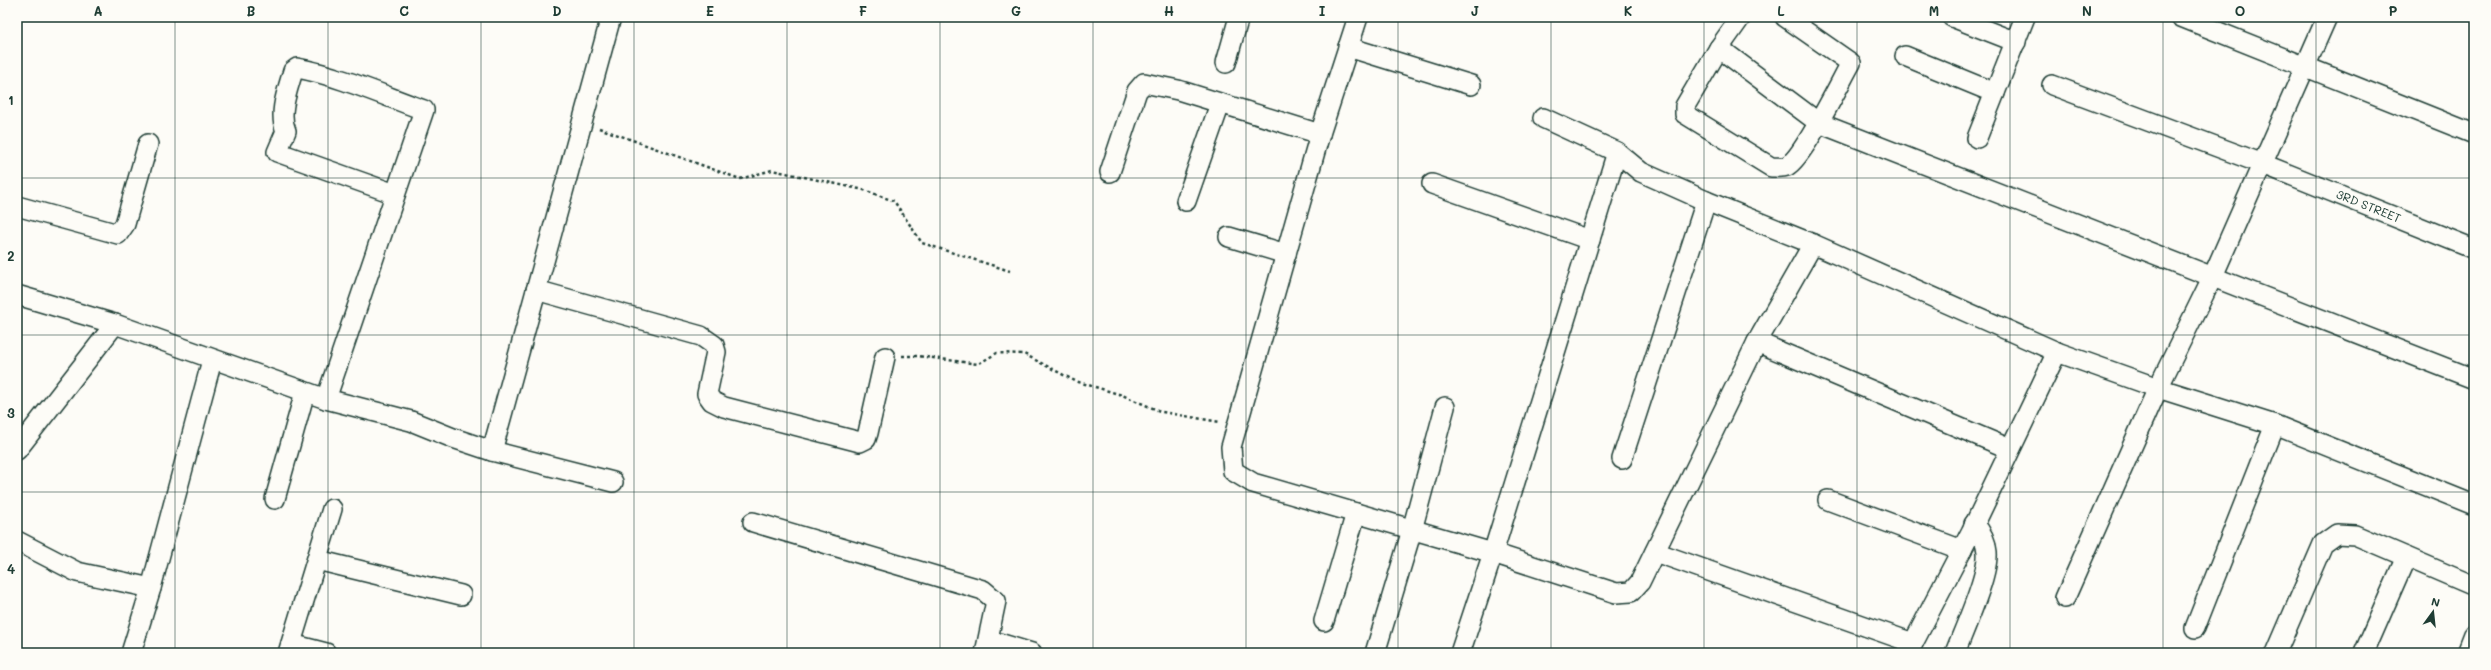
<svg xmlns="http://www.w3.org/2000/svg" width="2491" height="670" font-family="Mali,sans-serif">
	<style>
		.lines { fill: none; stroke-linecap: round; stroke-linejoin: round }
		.street-casing { stroke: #1f3d34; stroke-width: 22 }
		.path { stroke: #1f3d34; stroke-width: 2.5; stroke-dasharray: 3 3; stroke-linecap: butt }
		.street { stroke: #fdfcf7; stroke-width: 19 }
		.grid { fill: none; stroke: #1f3d34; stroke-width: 1; stroke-opacity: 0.55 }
		.labels { text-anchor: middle; stroke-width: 3; stroke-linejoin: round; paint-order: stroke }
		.street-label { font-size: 12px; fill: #1f3d34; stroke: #fdfcf7 }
		.neatline { fill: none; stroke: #1f3d34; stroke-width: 1.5 }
		.grid-label { font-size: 13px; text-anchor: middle; font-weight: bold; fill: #1f3d34 }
	</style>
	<rect width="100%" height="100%" fill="#fdfcf7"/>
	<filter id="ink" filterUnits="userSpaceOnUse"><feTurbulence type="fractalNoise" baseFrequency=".025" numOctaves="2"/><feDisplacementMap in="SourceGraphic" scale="8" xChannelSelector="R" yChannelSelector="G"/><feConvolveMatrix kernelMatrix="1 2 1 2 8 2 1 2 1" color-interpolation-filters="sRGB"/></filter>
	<g filter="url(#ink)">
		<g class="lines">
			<defs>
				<g id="street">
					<path d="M 1358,17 L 1320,134 L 1231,447 L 1233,471 L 1253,483 L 1493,553 L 1616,593 L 1631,592 L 1640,582 L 1757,342 L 1813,244"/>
					<path d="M 1741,17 L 1719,48 L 1685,106 L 1685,114 L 1771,167 C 1776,167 1782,168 1787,166 C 1804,157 1840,82 1851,63 L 1785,17"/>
					<path d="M 1952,17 L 2016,42"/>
					<path d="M 2181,17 L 2474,134"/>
					<path d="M 1348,47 L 1471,85"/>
					<path d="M 1719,48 L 1819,123 L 2474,379"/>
					<path d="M 1905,56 L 1995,93"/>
					<path d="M 1226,63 L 1239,17"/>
					<path id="s1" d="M 2052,85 L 2263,164 L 2474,249"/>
					<path d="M 1543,118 L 1617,152"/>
					<path d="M 1977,138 L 2025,17"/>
					<path d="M 1110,172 L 1137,91 L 1144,83 L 1178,90 L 1320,134"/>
					<path d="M 1432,184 L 1590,240"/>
					<path d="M 1186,201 L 1220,104"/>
					<path d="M 1706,201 L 1813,244 L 2057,352 L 2158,388 L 2275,425 L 2474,505"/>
					<path d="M 17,206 L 118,234 L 125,224 L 148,144"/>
					<path d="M 1229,237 L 1286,254"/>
					<path d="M 536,290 L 701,336 L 714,345 L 716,352 L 707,394 L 712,401 L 724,407 L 860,442 L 866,439 L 868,433 L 885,357"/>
					<path d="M 17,295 L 115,324 L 326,399 L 411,421 L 453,438 L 492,451 L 613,482"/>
					<path d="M 1757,342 L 2010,449"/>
					<path d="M 326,399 L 424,110 C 382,95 340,76 297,68 L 293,71 C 288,89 278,113 286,131 L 277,152 L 395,194"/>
					<path d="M 17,450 L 115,324"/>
					<path d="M 492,451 L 611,17"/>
					<path d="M 275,499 L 305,392"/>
					<path d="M 1828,500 L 1962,550"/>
					<path d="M 753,522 L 983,590 L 996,601 L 985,653"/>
					<path d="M 17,541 L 77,572 L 151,588"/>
					<path d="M 1655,552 L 1913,643"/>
					<path d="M 317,560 L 461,595"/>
					<path d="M 2065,598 L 2158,388 L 2213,276 L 2327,17"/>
					<path d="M 1324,621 L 1356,513"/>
					<path d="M 2195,628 L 2275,425"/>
					<path d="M 989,640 L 1032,653"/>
					<path d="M 291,644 L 326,653"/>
					<path d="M 131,653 L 151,588 L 212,360"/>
					<path d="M 288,653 L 332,509"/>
					<path d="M 1375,653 L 1412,530 L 1445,407"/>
					<path d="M 1460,653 L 1493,553 L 1617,152 L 1641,172 L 1706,201 L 1622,459"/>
					<path d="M 1908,653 L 1971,532 L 2057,352"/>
					<path d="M 1955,653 C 1964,629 1989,575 1987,552 C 1986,541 1982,532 1974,524"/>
					<path d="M 2276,653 L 2323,544 L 2337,534 L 2355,535 L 2474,586"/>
					<path d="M 2364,653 L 2406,557"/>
					<path d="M 2467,653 L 2474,635"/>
				</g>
			</defs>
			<use href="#street" class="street-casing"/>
			<path class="path" d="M 599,128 L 740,179 L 772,170 L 864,190 L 894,201 L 922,243 L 1010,271
				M 902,356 L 918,356 L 978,364 L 997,353 L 1024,354 L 1075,381 L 1122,395 L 1162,412 L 1220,422"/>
			<use href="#street" class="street"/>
		</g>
	</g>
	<path class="grid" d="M 175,17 L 175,653M 328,17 L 328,653M 481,17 L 481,653M 634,17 L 634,653M 787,17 L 787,653M 940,17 L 940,653M 1093,17 L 1093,653M 1246,17 L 1246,653M 1398,17 L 1398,653M 1551,17 L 1551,653M 1704,17 L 1704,653M 1857,17 L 1857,653M 2010,17 L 2010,653M 2163,17 L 2163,653M 2316,17 L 2316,653M 17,178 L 2474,178M 17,335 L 2474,335M 17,492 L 2474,492"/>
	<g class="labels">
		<g class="street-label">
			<text dy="4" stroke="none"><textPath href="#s1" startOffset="339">3RD STREET</textPath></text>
		</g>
	</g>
	<rect width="2491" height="670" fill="none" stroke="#fdfcf7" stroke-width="44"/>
	<g transform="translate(2433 612) rotate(15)" stroke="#fdfcf7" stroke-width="3" paint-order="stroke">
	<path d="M0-3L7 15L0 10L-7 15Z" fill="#1f3d34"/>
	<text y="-6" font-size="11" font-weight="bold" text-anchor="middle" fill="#1f3d34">N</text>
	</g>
	<rect x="22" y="22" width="2447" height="626" class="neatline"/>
	<g class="grid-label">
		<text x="98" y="16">A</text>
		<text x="251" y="16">B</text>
		<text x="404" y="16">C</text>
		<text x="557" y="16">D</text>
		<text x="710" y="16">E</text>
		<text x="863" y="16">F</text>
		<text x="1016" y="16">G</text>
		<text x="1169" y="16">H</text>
		<text x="1322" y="16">I</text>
		<text x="1475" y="16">J</text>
		<text x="1628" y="16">K</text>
		<text x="1781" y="16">L</text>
		<text x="1934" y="16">M</text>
		<text x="2087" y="16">N</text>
		<text x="2240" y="16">O</text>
		<text x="2393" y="16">P</text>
		<text x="11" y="105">1</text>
		<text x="11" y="261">2</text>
		<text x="11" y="418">3</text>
		<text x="11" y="574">4</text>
	</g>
</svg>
